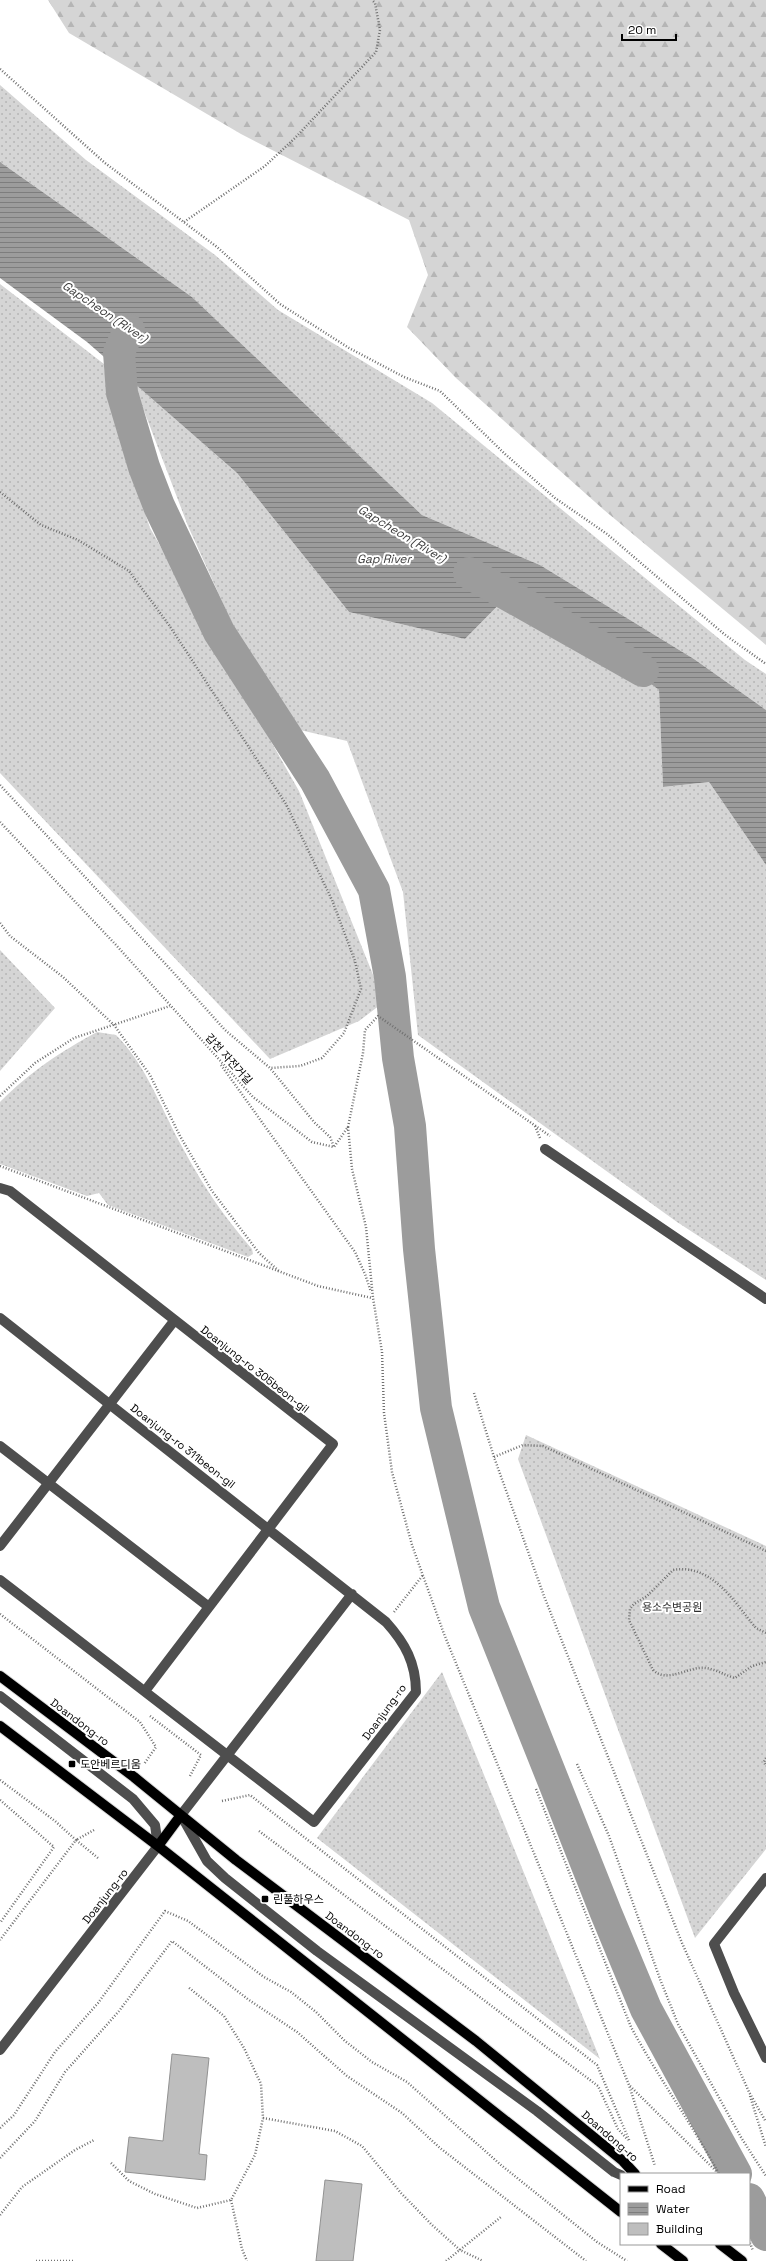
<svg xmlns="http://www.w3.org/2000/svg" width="766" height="2261" font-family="'Space Grotesk','Noto Sans KR',sans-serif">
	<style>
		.grass { fill: url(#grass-dots) }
		.forest { fill: url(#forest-firs) }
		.water { fill: url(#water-rules) }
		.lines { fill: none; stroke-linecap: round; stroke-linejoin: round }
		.river { stroke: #9c9c9c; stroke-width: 32 }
		.building { fill: #bebebe; stroke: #929292 }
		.major-casing { stroke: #dbdbdb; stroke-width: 12 }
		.path { stroke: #707070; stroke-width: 2.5; stroke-dasharray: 1 2; stroke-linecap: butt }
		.minor { stroke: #4e4e4e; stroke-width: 10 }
		.major { stroke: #000; stroke-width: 10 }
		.poi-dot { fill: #000; stroke: #fff; stroke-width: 1.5 }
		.labels { text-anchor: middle; stroke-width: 4; stroke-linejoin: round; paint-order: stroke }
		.street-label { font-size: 11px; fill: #000; stroke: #fff }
		.park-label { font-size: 11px; fill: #2c2c2c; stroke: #fff }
		.poi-label { font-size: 11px; fill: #000; stroke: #fff; text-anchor: start }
		.water-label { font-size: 12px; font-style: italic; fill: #3d3d3d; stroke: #fff }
	</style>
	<defs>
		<pattern id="grass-dots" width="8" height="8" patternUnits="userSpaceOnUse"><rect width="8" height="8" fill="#d5d5d5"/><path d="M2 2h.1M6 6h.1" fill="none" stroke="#b5b5b5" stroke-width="1.8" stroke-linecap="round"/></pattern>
		<pattern id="forest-firs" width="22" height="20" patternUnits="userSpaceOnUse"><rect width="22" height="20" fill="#d5d5d5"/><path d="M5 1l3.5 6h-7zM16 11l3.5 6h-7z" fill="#b5b5b5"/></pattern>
		<pattern id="water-rules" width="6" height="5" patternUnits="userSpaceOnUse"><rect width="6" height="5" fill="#9c9c9c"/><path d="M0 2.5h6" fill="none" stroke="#7d7d7d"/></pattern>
	</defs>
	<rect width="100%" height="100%" fill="#fff"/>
	<path class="grass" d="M 0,85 L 86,160 L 215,255 L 278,310 L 432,403 L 745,660 L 766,674 L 766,710 L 694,659 L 540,565 L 422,515 L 192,297 L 0,162 Z
		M 0,284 L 104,364 L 108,401 L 150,528 L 299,791 L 384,1002 L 359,1021 L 270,1059 L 0,773 Z
		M 133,382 L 237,473 L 349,612 L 465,639 L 518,585 L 659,690 L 663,787 L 709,782 L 766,865 L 766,1280 L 677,1222 L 418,1035 L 403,892 L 347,741 L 300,730 L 250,663 L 188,526 Z
		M 0,950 L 55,1008 L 0,1071 Z
		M 97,1032 L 116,1035 C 146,1065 160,1106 180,1143 C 202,1184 221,1213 252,1249 L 253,1254 L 248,1257 L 108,1205 L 99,1193 L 87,1196 L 0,1164 L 0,1102 C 30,1072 60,1052 97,1032 Z
		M 526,1435 L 766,1546 L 766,1849 L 695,1938 L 518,1459 Z
		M 442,1672 L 600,2059 L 317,1838 Z"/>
	<path class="forest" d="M 48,0 L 766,0 L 766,645 L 604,510 L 456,378 L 407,327 L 428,275 L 409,220 L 241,134 L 69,33 Z"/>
	<path class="water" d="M 0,162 L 192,297 L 422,515 L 540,565 L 694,659 L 766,710 L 766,865 L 709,782 L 663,787 L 659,690 L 518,585 L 465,639 L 349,612 L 237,473 L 87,342 L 0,278 Z"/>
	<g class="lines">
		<path class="river" d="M 129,330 L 119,352 L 122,393 L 144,467 L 159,506 L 219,632 L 315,780 L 374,890 L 390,977 L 398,1058 L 410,1126 L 419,1249 L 436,1408 L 484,1607 L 606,1913 L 646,2009 L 736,2174
			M 469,573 L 643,671
			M 749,2199 L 766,2235"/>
	</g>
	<path class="building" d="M 172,2054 L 209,2058 L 199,2154 L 207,2155 L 205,2180 L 125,2172 L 129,2137 L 163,2141 Z
		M 325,2180 L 362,2184 L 353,2261 L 316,2261 Z"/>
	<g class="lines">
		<defs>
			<path id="major" d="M 0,1676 L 134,1777 L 236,1860 L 476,2041 L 623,2161 L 635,2174
				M 0,1726 L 158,1846 L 621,2212
				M 158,1846 L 181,1815
				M 661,2244 L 683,2261
				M 720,2244 L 742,2261"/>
		</defs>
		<use href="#major" class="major-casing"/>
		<path class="path" d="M 0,69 L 105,163 L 217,247 L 280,304 L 349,348 L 404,377 L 440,391 L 505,454 L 555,498 L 607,534 L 724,634 L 766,664
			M 184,222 L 265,166 L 295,138 L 376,52 L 380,30 L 375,3 L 372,0
			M 0,492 L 41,525 L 78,540 L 129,571 L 169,625 L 286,804 L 332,900 L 355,961 L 361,989 L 344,1033 L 322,1058 L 300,1066 L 270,1068
			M 0,785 L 172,971 L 225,1030 L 270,1068 L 314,1122 L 330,1137 L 334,1147
			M 0,822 L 116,945 L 253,1097 L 312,1142 L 334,1147 L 348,1127 L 363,1053 L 365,1030 L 378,1016 L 550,1136
			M 0,923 L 10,936 L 63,977 L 114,1025 L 150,1075 L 180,1136 L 212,1191 L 259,1253 L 280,1272
			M 221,1065 L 355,1252 L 365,1274 L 371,1292
			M 0,1096 L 35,1063 L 74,1038 L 170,1006
			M 535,1126 L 540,1138
			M 348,1127 L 352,1169 L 366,1227 L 373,1298 L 382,1352 L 384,1413 L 392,1472 L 412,1545 L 444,1634 L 629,2085 L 655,2166
			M 0,1166 L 318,1286 L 372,1298
			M 474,1393 L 494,1457 L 544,1596 L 682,1943 L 749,2092 L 766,2122
			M 494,1457 L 523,1445 L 543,1446 L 766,1551
			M 394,1612 L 423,1575
			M 0,1614 L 140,1722 L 156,1747 L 144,1764
			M 766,1633 L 756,1628 C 734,1602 712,1563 673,1570 L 647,1596 L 634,1604 L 630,1609 L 629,1620 L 653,1670 C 668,1684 688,1666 705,1668 C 716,1669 724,1675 735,1678 L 752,1666 L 766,1662
			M 150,1716 L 201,1755 L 190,1776
			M 766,1758 L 764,1762 L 766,1766
			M 577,1764 L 609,1836 L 660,1979 L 678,2024 L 742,2139 L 766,2176
			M 0,1780 L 55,1821 L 76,1840 L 0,1940
			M 536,1789 L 631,2027 C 658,2077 692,2124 719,2174
			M 0,1800 L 54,1847 L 0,1923
			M 222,1801 L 250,1795 L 597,2065 L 630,2142
			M 94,1830 L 76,1840 L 98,1858
			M 259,1831 L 598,2086 L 618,2129 L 628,2140
			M 630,2086 L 716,2171
			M 750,2096 L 766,2147
			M 263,2118 L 335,2131 L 362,2146 L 401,2193 L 432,2225 L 460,2250 L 483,2261
			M 0,2128 L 14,2115 L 55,2052 L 98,2003 L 165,1911 L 188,1921 L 264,1977 L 291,1992 L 316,2012 L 345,2041 L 372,2062 L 407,2082 L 501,2165 L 597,2242 L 627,2261
			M 0,2158 L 35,2121 L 65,2072 L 119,2011 L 172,1941 L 249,2000 L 297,2032 L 347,2076 L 402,2113 L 440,2148 L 586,2261
			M 111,2163 L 129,2181 L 155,2194 L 197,2208 L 231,2200 L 255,2155 L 263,2118 L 261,2084 L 244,2048 L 224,2016 L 188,1987
			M 231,2200 L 242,2249 L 247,2261
			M 0,2215 L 22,2187 L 75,2150 L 94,2140
			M 749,2240 L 753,2251
			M 36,2261 L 75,2261
			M 446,2261 L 501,2217"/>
		<path class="minor" d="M 545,1149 L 766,1299
			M 0,1188 L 10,1191 L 333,1444 L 145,1691
			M 0,1318 L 386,1622 C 405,1643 416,1663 416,1692 L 314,1822 L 0,1580
			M 0,1446 L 209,1607
			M 0,1546 L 174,1321
			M 352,1594 L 181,1815 L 207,1861 L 225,1878 L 317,1951 L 537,2111 L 614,2172 L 621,2175
			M 0,1696 L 133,1799 L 155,1825 L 158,1846 L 0,2050
			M 766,1878 L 714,1944 L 734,1993 L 766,2058"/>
		<use href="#major" class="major"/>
	</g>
	<g class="poi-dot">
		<rect x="68" y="1760" width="8" height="8" rx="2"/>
		<rect x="261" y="1895" width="8" height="8" rx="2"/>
	</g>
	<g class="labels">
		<g class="street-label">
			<text transform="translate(229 1059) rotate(48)" y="4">갑천 자전거길</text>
			<text transform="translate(255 1369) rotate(38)" y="4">Doanjung-ro 305beon-gil</text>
			<text transform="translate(183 1446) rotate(38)" y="4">Doanjung-ro 311beon-gil</text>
			<text transform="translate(384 1712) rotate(-54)" y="4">Doanjung-ro</text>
			<text transform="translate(80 1722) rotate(37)" y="4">Doandong-ro</text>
			<text transform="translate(105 1896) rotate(-52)" y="4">Doanjung-ro</text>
			<text transform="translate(355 1935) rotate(37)" y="4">Doandong-ro</text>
			<text transform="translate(610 2136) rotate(41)" y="4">Doandong-ro</text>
		</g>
		<g class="park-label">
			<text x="672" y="1611">용소수변공원</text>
		</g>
		<g class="poi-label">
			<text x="80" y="1768">도안베르디움</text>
			<text x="273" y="1903">린풀하우스</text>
		</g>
		<g class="water-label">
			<text transform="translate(105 312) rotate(34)" y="4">Gapcheon (River)</text>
			<text transform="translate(402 534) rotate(31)" y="4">Gapcheon (River)</text>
			<text x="384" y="563">Gap River</text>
		</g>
	</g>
	<rect x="620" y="2173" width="130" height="72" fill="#ffffff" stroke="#999999"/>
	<rect x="628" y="2186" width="20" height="6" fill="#000000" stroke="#999999"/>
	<text x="656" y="2193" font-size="12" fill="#000000">Road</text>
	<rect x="628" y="2203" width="20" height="12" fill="url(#water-rules)" stroke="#999999"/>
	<text x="656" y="2213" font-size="12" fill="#000000">Water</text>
	<rect x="628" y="2223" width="20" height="12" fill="#bebebe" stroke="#999999"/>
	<text x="656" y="2233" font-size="12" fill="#000000">Building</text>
	<path d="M622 34v6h54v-6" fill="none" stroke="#000000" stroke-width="2"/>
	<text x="628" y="34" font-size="12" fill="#000000" stroke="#ffffff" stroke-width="3" paint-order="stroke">20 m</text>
</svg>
